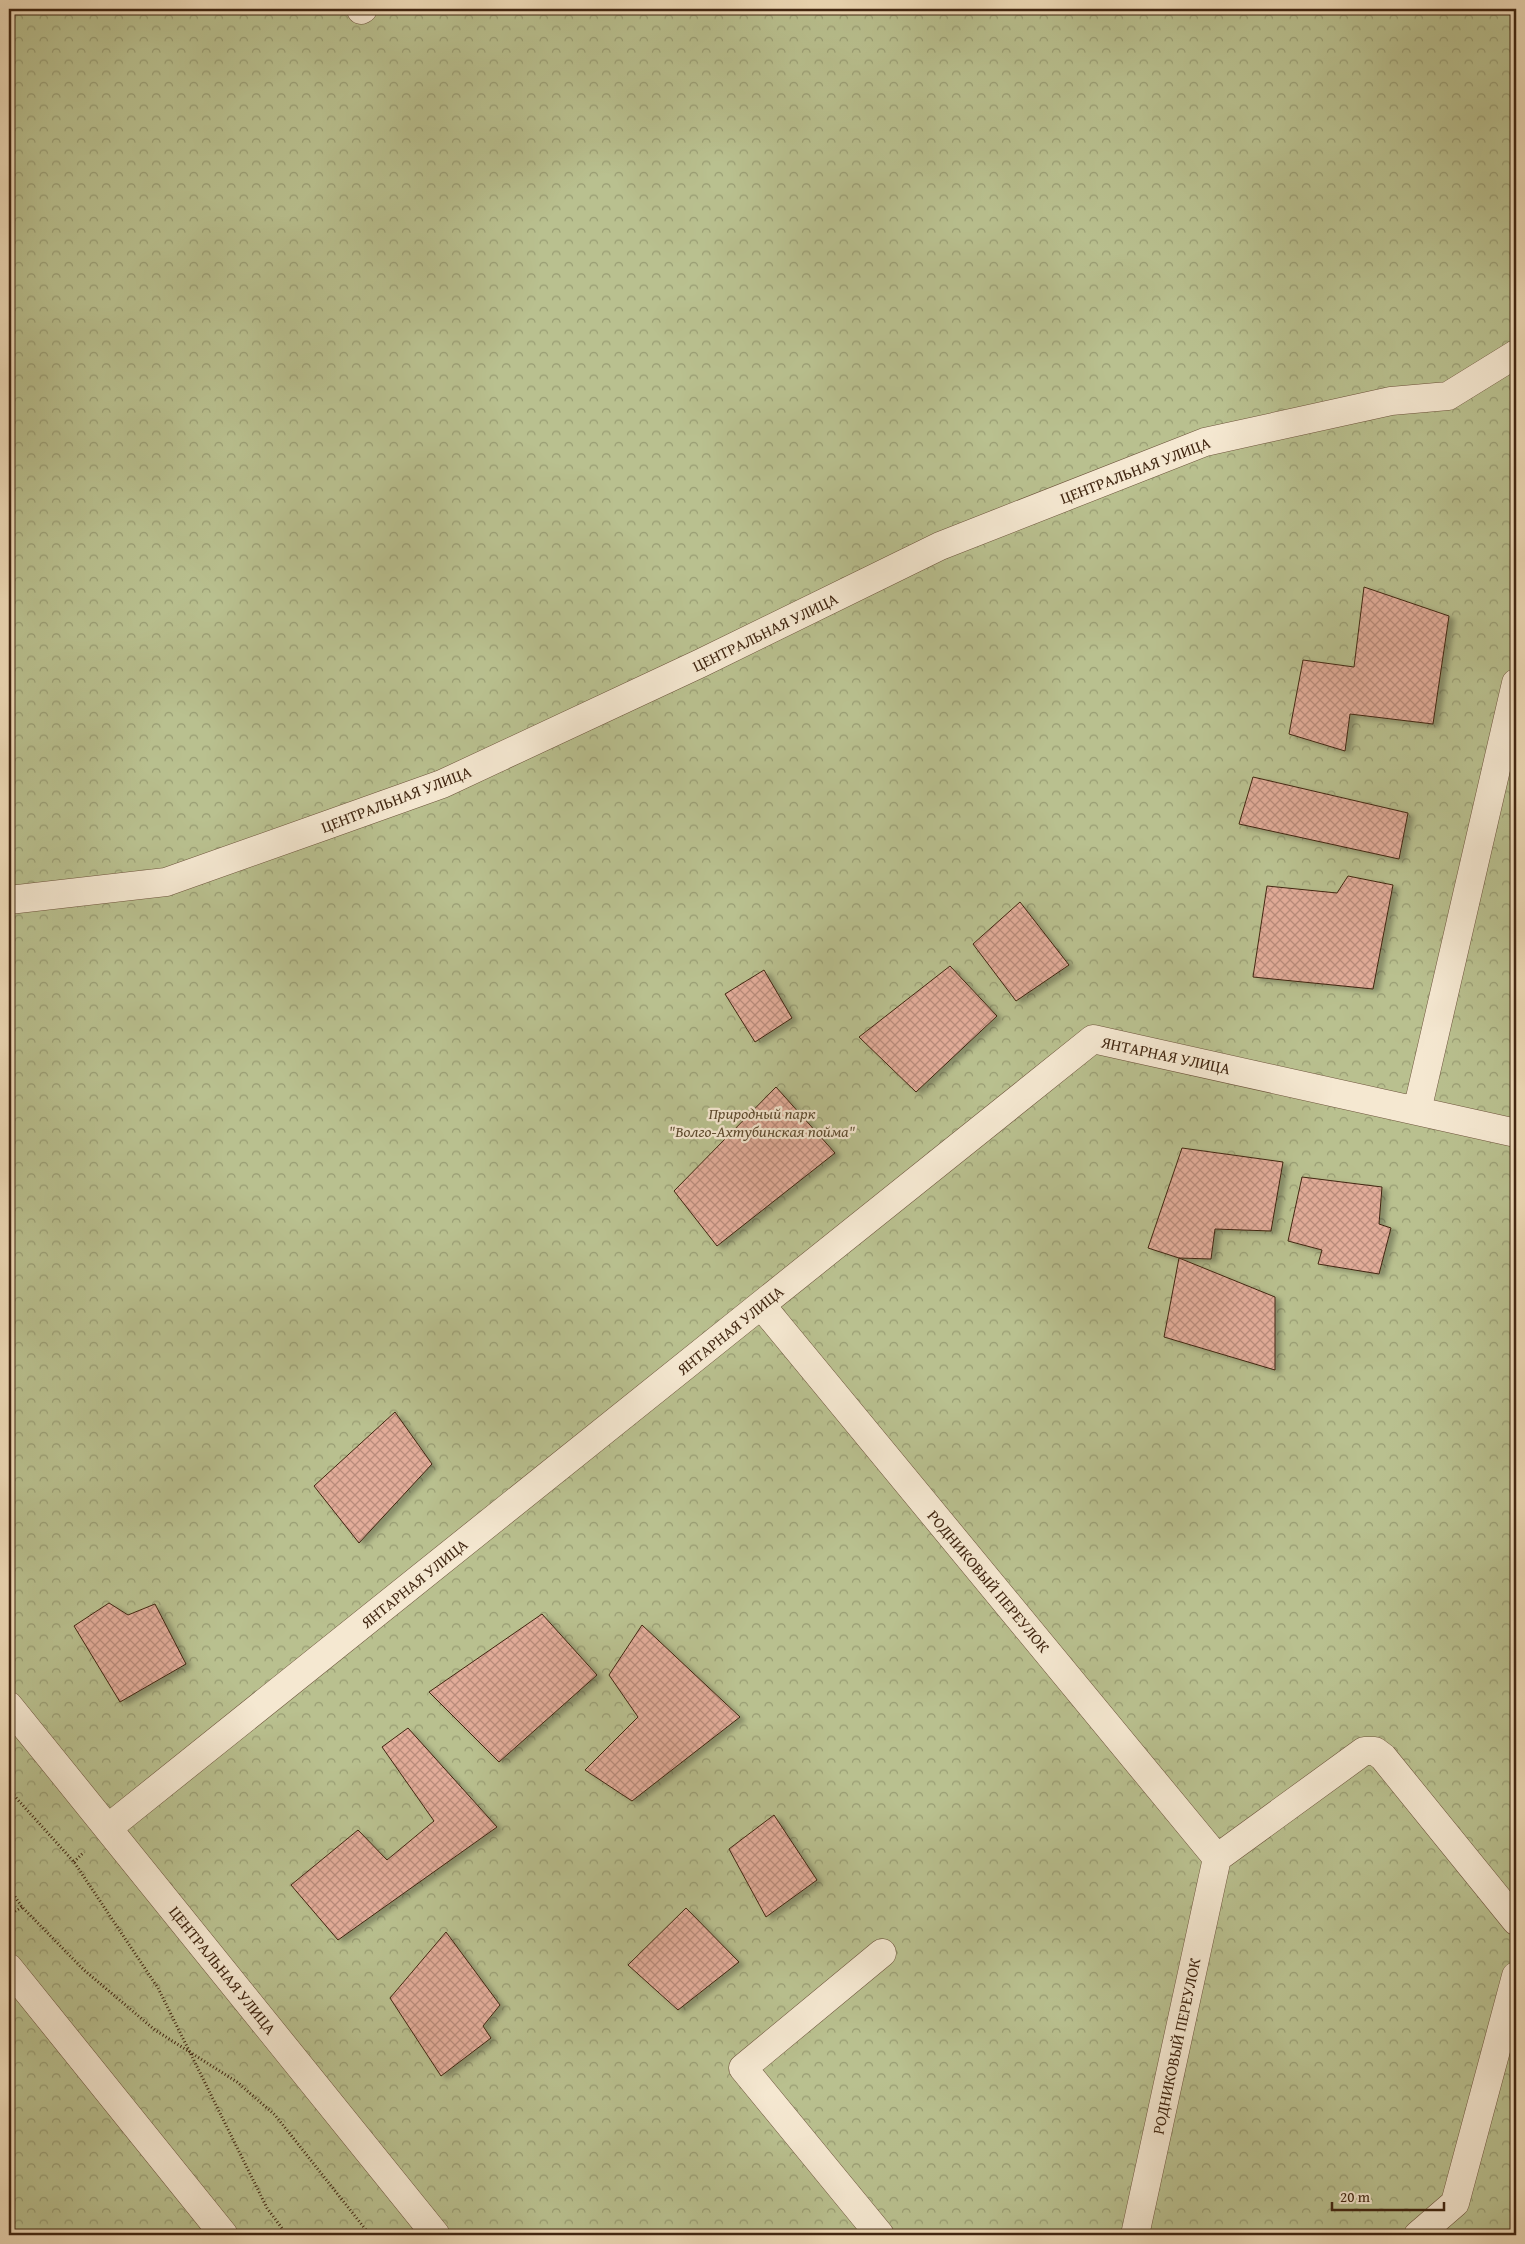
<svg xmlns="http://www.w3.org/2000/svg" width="1525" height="2244" font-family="'Gentium Book Plus',serif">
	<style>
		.park { fill: url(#park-crowns); stroke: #7d7350 }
		.building { fill: url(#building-cross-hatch); stroke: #412611; filter: url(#shadow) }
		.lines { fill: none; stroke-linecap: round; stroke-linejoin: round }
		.minor-casing { stroke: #6c533b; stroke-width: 29 }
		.path { stroke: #412611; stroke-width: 3; stroke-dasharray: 1 2.5; stroke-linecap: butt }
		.minor { stroke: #f5e8d1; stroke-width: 28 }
		.labels { text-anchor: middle; stroke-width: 4.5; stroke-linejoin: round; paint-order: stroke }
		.street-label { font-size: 16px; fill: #412611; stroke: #f5e8d1 }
		.park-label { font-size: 16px; font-style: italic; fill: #5f4c30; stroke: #f5e8d1 }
	</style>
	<defs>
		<pattern id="park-crowns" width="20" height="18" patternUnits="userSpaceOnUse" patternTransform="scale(1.25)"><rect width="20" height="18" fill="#b9c08f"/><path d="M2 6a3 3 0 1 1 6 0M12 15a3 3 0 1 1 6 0" fill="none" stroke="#989c73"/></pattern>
		<pattern id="building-cross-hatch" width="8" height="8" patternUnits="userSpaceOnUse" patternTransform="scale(1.25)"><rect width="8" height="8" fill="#e2ac99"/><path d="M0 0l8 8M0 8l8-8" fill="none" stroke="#b98c7b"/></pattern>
		<filter id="shadow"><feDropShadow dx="5.5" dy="3" stdDeviation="2.5" flood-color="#0004"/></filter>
	</defs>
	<rect width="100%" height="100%" fill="#efdbb8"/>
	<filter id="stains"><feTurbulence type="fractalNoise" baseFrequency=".004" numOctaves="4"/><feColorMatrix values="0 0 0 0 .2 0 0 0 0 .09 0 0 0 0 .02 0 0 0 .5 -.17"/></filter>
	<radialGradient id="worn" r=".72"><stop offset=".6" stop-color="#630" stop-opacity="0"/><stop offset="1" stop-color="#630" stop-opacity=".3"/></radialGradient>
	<path class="park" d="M 9,9 L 1516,9 L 1516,2235 L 9,2235 Z"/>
	<path class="building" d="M 1364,587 L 1449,616 L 1433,724 L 1350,714 L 1345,751 L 1289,734 L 1303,660 L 1354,667 Z
		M 1253,777 L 1408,813 L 1399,859 L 1239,824 Z
		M 1348,876 L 1393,885 L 1373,989 L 1253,977 L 1267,886 L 1337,893 Z
		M 1020,902 L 1069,965 L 1016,1001 L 973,944 Z
		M 950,966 L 997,1016 L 916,1092 L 859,1037 Z
		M 764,970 L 792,1018 L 755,1042 L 725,994 Z
		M 776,1087 L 835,1153 L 717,1246 L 674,1191 Z
		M 1182,1148 L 1283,1162 L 1271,1231 L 1215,1229 L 1211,1259 L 1179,1258 L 1148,1248 Z
		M 1302,1177 L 1382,1187 L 1379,1224 L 1391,1228 L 1379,1274 L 1318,1264 L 1322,1250 L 1288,1241 Z
		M 1179,1258 L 1275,1297 L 1275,1370 L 1164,1337 Z
		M 395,1412 L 432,1464 L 359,1543 L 314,1486 Z
		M 109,1603 L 128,1615 L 155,1604 L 186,1664 L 120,1702 L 74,1626 Z
		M 542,1614 L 597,1675 L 499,1762 L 429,1692 Z
		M 642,1625 L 740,1717 L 632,1801 L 585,1770 L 638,1717 L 609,1675 Z
		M 408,1728 L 497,1827 L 338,1940 L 291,1885 L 358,1830 L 387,1860 L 434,1821 L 382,1747 Z
		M 774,1815 L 817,1880 L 766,1917 L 729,1849 Z
		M 686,1908 L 739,1962 L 678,2010 L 628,1965 Z
		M 446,1932 L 500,2005 L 483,2026 L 491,2038 L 441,2076 L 390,1998 Z"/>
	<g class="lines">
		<defs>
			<path id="minor" d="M 361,10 L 363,9
				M 9,900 L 166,882 L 327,825 L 442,784 L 701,663 L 940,546 L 1205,442 L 1391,401 L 1448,396 L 1516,354
				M 1417,1111 L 1516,683
				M 761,1305 L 1217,1858
				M 9,1706 L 436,2235
				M 108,1828 L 1093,1039 L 1516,1133
				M 9,1968 L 224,2235
				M 880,2235 L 743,2068 L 882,1953
				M 1135,2235 L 1217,1858 L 1364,1751 L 1375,1751 L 1383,1757 L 1516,1921
				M 1418,2235 L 1455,2203 L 1516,1976"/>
		</defs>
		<use href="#minor" class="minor-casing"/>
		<path class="path" d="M 9,1790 L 74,1862 L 158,1988 L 267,2208 L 287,2235
			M 74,1862 L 84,1852
			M 9,1888 L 22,1907 L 84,1970 L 155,2030 L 237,2082 L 275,2115 L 370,2235
			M 9,1915 L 22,1907"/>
		<use href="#minor" class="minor"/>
	</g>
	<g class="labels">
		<g class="street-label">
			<text transform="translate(1135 470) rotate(-21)" y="6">ЦЕНТРАЛЬНАЯ УЛИЦА</text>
			<text transform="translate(765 632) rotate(-26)" y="6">ЦЕНТРАЛЬНАЯ УЛИЦА</text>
			<text transform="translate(396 799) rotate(-21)" y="6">ЦЕНТРАЛЬНАЯ УЛИЦА</text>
			<text transform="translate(1166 1055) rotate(12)" y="6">ЯНТАРНАЯ УЛИЦА</text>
			<text transform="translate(730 1330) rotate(-39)" y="6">ЯНТАРНАЯ УЛИЦА</text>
			<text transform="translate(989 1581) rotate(50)" y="6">РОДНИКОВЫЙ ПЕРЕУЛОК</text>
			<text transform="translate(414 1583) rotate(-39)" y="6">ЯНТАРНАЯ УЛИЦА</text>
			<text transform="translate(223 1970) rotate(51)" y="6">ЦЕНТРАЛЬНАЯ УЛИЦА</text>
			<text transform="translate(1176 2046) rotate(-78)" y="6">РОДНИКОВЫЙ ПЕРЕУЛОК</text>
		</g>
		<g class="park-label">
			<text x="762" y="1119">Природный парк<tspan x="762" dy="18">"Волго-Ахтубинская пойма"</tspan></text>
		</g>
	</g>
	<rect width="1525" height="2244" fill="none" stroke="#efdbb8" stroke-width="30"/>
	<rect x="10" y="10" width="1505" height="2224" fill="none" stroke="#412611" stroke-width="2.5"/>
	<rect x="15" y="15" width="1495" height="2214" fill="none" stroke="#412611"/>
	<path d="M1332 2202v8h112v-8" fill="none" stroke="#412611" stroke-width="2.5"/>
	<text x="1340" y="2202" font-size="15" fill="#412611" stroke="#f5e8d1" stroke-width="4" paint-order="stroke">20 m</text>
	<rect width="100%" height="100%" filter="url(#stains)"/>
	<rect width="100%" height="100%" fill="url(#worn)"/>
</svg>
